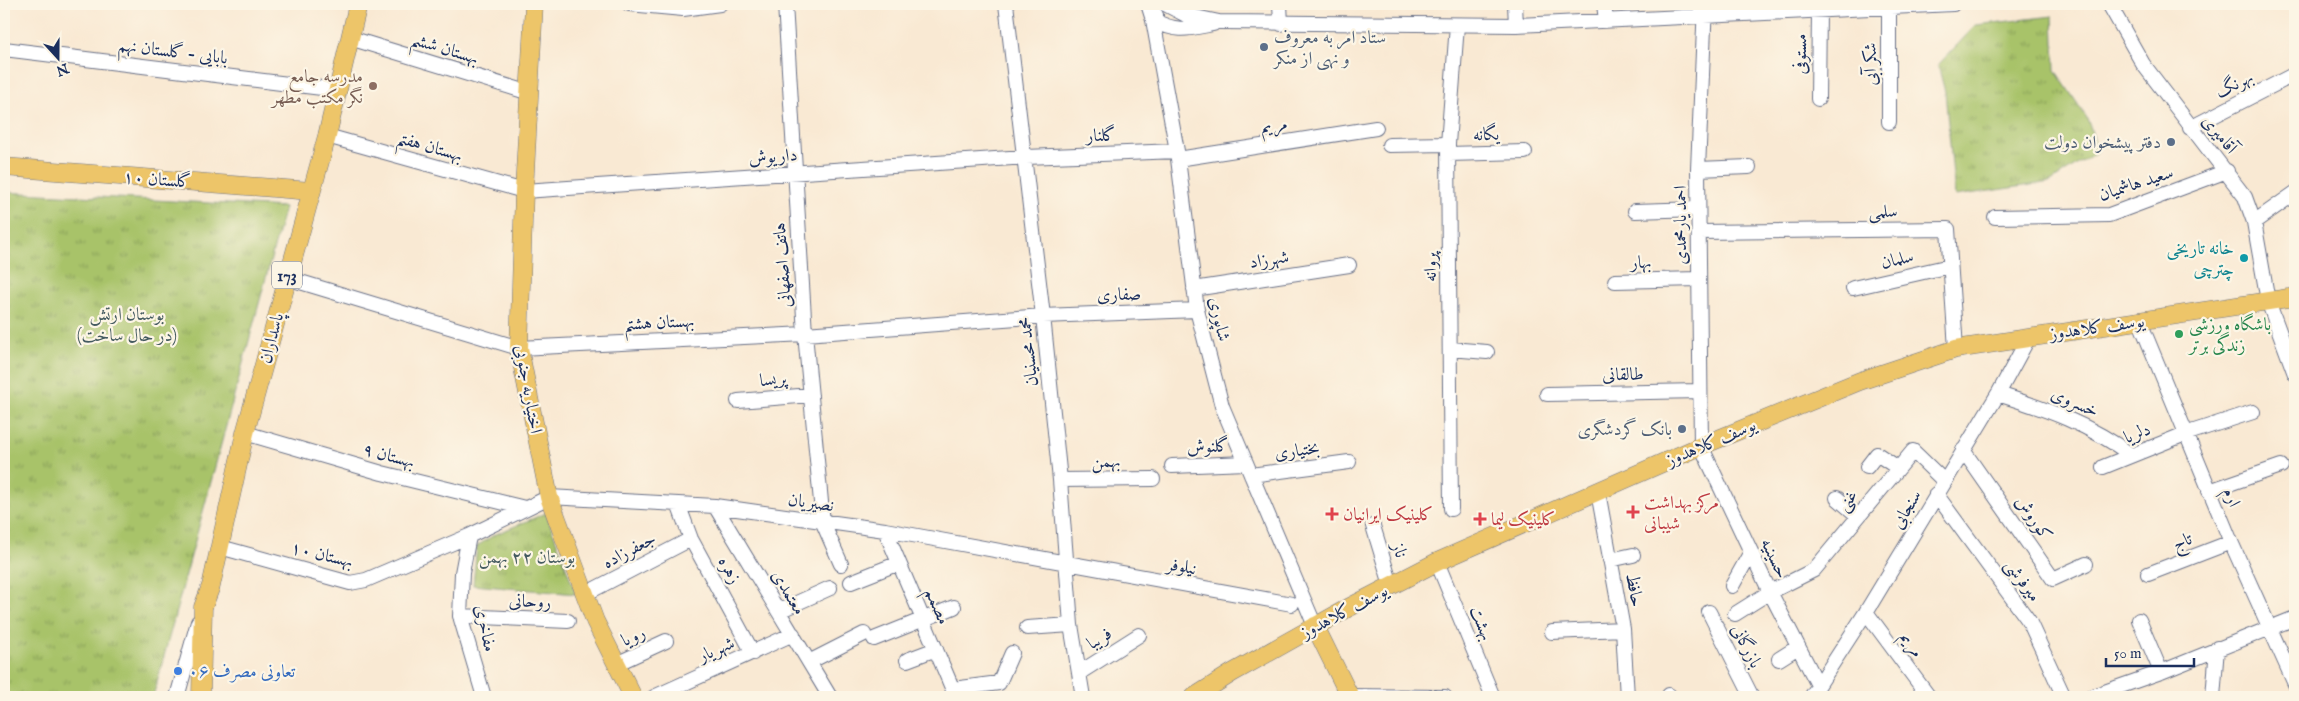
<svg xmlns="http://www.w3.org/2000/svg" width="2299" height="701" font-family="'IM FELL English',Amiri,serif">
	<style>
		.park { fill: url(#park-tufts); stroke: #627964 }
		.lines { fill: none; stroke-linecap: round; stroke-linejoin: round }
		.minor-casing { stroke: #697087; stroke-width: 16 }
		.major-casing { stroke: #697087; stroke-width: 19 }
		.minor { stroke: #fff; stroke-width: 14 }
		.major { stroke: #edc569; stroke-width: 18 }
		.service-dot { fill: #5c6f8a; stroke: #fcf5e5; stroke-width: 2 }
		.education-dot { fill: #8d6e63; stroke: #fcf5e5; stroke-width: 2 }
		.culture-dot { fill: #0f9aa8; stroke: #fcf5e5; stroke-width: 2 }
		.leisure-dot { fill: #2e9e5b; stroke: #fcf5e5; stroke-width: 2 }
		.health-dot { fill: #e0444e; stroke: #fcf5e5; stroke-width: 2 }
		.shop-dot { fill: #3f7fe0; stroke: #fcf5e5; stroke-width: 2 }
		.labels { text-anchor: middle; stroke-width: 4.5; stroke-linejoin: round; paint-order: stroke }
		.shield { fill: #fcf5e5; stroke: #5e6a86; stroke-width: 1 }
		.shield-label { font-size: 16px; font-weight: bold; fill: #1b2f5e }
		.service-label { font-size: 18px; fill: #4e5e75; stroke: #fcf5e5; text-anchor: end }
		.street-label { font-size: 18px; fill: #1b2f5e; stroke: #fcf5e5 }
		.education-label { font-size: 18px; fill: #785e54; stroke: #fcf5e5; text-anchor: end }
		.culture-label { font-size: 18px; fill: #0d838f; stroke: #fcf5e5; text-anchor: end }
		.park-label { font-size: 18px; fill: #455b61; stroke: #fcf5e5 }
		.leisure-label { font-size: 18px; fill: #27864d; stroke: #fcf5e5; text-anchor: start }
		.health-label { font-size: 18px; fill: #be3a42; stroke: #fcf5e5; text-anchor: start }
		.shop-label { font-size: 18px; fill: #366cbe; stroke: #fcf5e5; text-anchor: start }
	</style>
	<defs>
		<pattern id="park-tufts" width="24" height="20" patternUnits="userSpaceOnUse" patternTransform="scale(1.25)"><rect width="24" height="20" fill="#a8c369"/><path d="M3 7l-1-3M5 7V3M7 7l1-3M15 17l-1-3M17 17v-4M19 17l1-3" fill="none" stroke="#889f5a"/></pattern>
	</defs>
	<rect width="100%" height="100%" fill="#fcf5e5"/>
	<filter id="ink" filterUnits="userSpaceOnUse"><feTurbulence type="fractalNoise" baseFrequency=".02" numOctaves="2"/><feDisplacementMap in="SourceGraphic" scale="10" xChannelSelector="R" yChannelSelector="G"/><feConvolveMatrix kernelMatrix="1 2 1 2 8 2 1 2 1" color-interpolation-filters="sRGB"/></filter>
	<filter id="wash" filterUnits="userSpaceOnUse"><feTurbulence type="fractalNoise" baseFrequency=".0096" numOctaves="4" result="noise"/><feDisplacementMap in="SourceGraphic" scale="20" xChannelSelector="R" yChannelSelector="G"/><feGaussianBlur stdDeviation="1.12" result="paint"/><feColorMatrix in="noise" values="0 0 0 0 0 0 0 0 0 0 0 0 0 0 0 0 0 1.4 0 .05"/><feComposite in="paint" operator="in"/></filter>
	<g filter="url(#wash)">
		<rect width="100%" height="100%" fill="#f9e9d3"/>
		<path class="park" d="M 2053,16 L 2055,70 L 2087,118 L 2098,151 L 2051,182 L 1955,196 L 1945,92 L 1938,65 L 1976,25 Z
			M 4,192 L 285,207 L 153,697 L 4,697 Z
			M 546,513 L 576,594 L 473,585 L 477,546 L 494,535 Z"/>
	</g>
	<g filter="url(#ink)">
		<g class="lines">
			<defs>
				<path id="minor" d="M 629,4 L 683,9 L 720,4
					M 785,4 L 805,334 L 823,523 L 841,564
					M 1006,4 L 1043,316 L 1060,480 L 1071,625 L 1083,697
					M 1148,4 L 1153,20 L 1177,151 L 1197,310 L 1222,406 L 1315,626
					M 1165,4 L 1186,15 L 1219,22 L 1516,25 L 1953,4
					M 1280,4 L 1281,24
					M 1515,4 L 1516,25
					M 1604,4 L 1606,21
					M 1705,4 L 1698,169 L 1701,446 L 1770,592 L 1818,685
					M 2109,4 L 2143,64 L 2245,197 L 2254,222 L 2268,301 L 2295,374
					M 1156,15 L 1153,20 C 1177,33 1188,29 1213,24
					M 350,38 L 530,93
					M 4,49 L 338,90
					M 1818,99 L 1819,10
					M 1889,122 L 1889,6
					M 2190,128 L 2295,74
					M 327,136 L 524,191 L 1026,157 L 1177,151
					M 1389,145 L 1448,144
					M 1448,154 L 1525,152
					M 1178,159 L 1376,128
					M 1698,169 L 1749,167
					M 1635,211 L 1698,209
					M 1995,217 L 2109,215 L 2227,171
					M 2254,222 L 2295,193
					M 1699,232 L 1948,229 L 1956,349
					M 287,278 L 519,348 L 805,334 L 1043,316 L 1197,310
					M 1615,281 L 1699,279
					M 1853,288 L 1950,266
					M 1194,289 L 1349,265
					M 2140,322 L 2231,542 L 2295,684
					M 1450,349 L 1487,352
					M 1547,394 L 1700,391
					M 1998,394 C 2046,409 2091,425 2131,455
					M 738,401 L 811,395
					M 245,433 L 382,473 L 525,508
					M 1963,450 L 2053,579 L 2086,564
					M 1172,466 L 1246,463
					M 1867,467 L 1877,454 L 1898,468
					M 2103,467 L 2185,434 L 2253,412
					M 1251,475 L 1349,462
					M 1060,480 L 1153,479
					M 2209,491 L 2281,466
					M 1598,492 L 1623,629 L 1627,697
					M 1936,494 L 2029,621 L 2064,697
					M 1837,498 L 1858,516
					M 678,504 L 691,539 L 753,653
					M 715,506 L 830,697
					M 1451,509 L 1448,144 L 1457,25
					M 1373,526 L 1391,585
					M 885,530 L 956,697
					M 469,536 L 462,573 L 460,616 L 484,697
					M 220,547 L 350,583 L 366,580 L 469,536 L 549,497 L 715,506 L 885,530 L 1292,604
					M 1610,560 L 1633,555
					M 1437,562 L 1493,697
					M 2148,574 L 2231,542
					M 851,582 L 899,563
					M 1732,586 L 1751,552
					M 585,594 L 691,539
					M 779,611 L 830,588
					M 1709,612 L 1752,697
					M 1866,612 L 1929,697
					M 1735,614 L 1770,592 L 1814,570 L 1913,451 L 1944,481
					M 460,616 L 568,621
					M 2139,620 L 2161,672
					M 1027,628 L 1071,625
					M 1552,632 L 1623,629
					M 874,639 L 954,607
					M 1779,659 L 1798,647
					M 907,660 L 936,649
					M 809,662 L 864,634
					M 616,664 L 666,641
					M 1079,673 L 1139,635
					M 953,689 L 999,683 L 1012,653
					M 1669,695 L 1670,697
					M 1349,696 L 1445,697
					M 177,697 L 198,622
					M 654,697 L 793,634
					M 1811,697 L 1866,612 L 1998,394 L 2029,337
					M 2090,697 L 2161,672 L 2295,618
					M 2213,697 L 2217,648"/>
				<path id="major" d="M 534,4 L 524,191 L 519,348 L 549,497 L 595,621 L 633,697
					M 4,167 L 311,191
					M 1315,626 L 1350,697
					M 201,697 L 203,607 L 211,586 L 245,433 L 327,136 L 358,4
					M 1194,697 L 1232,673 L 1348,608 L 1437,562 L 1701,446 L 1860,381 L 1956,349 L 2295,297"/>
			</defs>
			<use href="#minor" class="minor-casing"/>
			<use href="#major" class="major-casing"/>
			<use href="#minor" class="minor"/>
			<use href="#major" class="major"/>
		</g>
	</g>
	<g class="service-dot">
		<circle cx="1264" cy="47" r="5"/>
		<circle cx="2171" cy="142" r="5"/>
		<circle cx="1682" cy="429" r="5"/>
	</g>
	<circle class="education-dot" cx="373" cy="86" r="5"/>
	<circle class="culture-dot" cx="2244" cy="258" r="5"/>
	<circle class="leisure-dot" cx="2179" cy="334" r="5"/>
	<g class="health-dot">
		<path d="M1630.5 504.5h5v5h5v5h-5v5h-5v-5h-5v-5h5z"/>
		<path d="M1329.5 506.5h5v5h5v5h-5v5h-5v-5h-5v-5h5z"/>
		<path d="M1477.5 511.5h5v5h5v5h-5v5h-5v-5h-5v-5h5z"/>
	</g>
	<circle class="shop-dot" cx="178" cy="671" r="5"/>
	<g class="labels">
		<rect class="shield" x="272" y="261.5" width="30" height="27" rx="4"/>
		<g class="shield-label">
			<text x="287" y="281">173</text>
		</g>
		<g class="service-label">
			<text x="1274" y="43" text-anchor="start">ستاد امر به معروف<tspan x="1274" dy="21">و نهی از منکر</tspan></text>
			<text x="2161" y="148">دفتر پیشخوان دولت</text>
			<text x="1672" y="435">بانک گردشگری</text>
		</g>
		<g class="street-label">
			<text transform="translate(445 48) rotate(17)" y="6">بهستان ششم</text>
			<text transform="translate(173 51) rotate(7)" y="6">بابایی - گلستان نهم</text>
			<text transform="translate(1800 54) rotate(-89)" y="6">مستوفی</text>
			<text transform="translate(1870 64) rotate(-90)" y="6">شکر آبی</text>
			<text transform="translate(2234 84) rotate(-27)" y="6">بهرنگ</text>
			<text transform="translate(1274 125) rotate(-9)" y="6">مریم</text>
			<text transform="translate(1486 134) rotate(-2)" y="6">یگانه</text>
			<text transform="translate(2220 134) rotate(50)" y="6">آقامیری</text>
			<text transform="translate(1101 135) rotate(-2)" y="6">گلنار</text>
			<text transform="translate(430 146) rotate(16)" y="6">بهستان هفتم</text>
			<text transform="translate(773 156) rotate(-4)" y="6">داریوش</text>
			<text transform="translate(157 179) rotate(4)" y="6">گلستان ۱۰</text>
			<text transform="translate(2136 183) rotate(-18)" y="6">سعید هاشمیان</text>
			<text transform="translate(1883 211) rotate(-1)" y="6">سلمی</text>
			<text transform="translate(1680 225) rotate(-90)" y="6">احمد یارمحمدی</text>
			<text transform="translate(1269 259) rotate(-9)" y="6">شهرزاد</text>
			<text transform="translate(1897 259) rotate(-13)" y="6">سلمان</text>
			<text transform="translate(1641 262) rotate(-2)" y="6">بهار</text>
			<text transform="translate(782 265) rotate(-94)" y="6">هاتف اصفهانی</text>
			<text transform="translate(1430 267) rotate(-90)" y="6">پروانه</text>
			<text transform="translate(1119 294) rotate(-2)" y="6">صفاری</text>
			<text transform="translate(1220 319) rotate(78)" y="6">شاپوری</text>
			<text transform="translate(659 322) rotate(-3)" y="6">بهستان هشتم</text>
			<text transform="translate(2097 327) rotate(-8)" y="6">یوسف کلاهدوز</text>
			<text transform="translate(271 338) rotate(-75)" y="6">پاسداران</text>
			<text transform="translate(1028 352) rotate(-96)" y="6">محمد محسنیان</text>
			<text transform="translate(1623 374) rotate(-1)" y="6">طالقانی</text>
			<text transform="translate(773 379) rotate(-5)" y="6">پریسا</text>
			<text transform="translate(529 389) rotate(80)" y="6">اختیاریه جنوبی</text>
			<text transform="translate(2075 402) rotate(23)" y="6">خسروی</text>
			<text transform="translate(2137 433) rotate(-22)" y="6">دلریا</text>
			<text transform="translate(1711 442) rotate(-23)" y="6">یوسف کلاهدوز</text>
			<text transform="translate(1208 446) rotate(-2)" y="6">گلنوش</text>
			<text transform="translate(1297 450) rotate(-8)" y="6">بختیاری</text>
			<text transform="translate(389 455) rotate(15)" y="6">بهستان ٩</text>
			<text transform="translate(1106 461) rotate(-1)" y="6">بهمن</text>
			<text transform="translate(2232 497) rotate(67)" y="6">ارم</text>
			<text transform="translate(1847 500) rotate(-50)" y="6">غنی</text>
			<text transform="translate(811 502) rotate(8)" y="6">نصیریان</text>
			<text transform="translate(1906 509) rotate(-59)" y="6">سنجابی</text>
			<text transform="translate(2034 518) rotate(55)" y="6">کوروش</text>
			<text transform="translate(2182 541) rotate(-21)" y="6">تاج</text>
			<text transform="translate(629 550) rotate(-28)" y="6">جعفرزاده</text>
			<text transform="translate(1400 550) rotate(73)" y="6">ناز</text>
			<text transform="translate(322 554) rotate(13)" y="6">بهستان ١٠</text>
			<text transform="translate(1775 558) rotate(65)" y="6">حسینیه</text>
			<text transform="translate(1182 566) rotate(10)" y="6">نیلوفر</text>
			<text transform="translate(730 570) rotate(61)" y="6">زهره</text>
			<text transform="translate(2023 580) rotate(54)" y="6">میرفرشی</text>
			<text transform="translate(1635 590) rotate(79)" y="6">حافظ</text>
			<text transform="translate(789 592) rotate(59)" y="6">معتمدی</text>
			<text transform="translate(530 601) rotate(3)" y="6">روحانی</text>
			<text transform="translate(938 606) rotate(67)" y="6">مصمم</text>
			<text transform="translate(1344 611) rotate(-28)" y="6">یوسف کلاهدوز</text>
			<text transform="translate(1482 623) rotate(68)" y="6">بهشت</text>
			<text transform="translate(486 628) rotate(78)" y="6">مفاخری</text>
			<text transform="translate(633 636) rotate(-24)" y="6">رویا</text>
			<text transform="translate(1099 638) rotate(-32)" y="6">فریبا</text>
			<text transform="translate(1912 644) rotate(54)" y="6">مریم</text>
			<text transform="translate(1747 646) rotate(63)" y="6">بازرگانی</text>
			<text transform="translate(716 649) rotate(-24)" y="6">شهریار</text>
		</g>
		<g class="education-label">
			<text x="363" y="82">مدرسه جامع<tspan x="363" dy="21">نگر مکتب مطهر</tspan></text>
		</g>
		<g class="culture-label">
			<text x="2234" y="254">خانه تاریخی<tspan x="2234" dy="21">چترچی</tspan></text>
		</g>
		<g class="park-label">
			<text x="127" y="320">بوستان ارتش<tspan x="127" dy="21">(در حال ساخت)</tspan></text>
			<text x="527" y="563">بوستان ۲۲ بهمن</text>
		</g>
		<g class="leisure-label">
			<text x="2189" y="330">باشگاه ورزشی<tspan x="2189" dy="21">زندگی برتر</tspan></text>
		</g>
		<g class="health-label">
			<text x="1644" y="508">مرکز بهداشت<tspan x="1644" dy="21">شیبانی</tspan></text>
			<text x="1343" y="520">کلینیک ایرانیان</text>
			<text x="1491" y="525">کلینیک لیما</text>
		</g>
		<g class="shop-label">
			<text x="188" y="677">تعاونی مصرف ۰۶</text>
		</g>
	</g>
	<rect width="2299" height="701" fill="none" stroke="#fcf5e5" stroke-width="20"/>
	<g transform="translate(58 58) rotate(159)" stroke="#fcf5e5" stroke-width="4" paint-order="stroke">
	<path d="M0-4L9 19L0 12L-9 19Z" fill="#1b2f5e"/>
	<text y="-8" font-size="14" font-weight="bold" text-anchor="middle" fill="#1b2f5e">N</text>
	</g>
	<path d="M2106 658v8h88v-8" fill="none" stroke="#1b2f5e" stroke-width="2.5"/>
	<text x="2114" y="658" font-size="15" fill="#1b2f5e" stroke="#fcf5e5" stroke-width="4" paint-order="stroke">50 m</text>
</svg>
